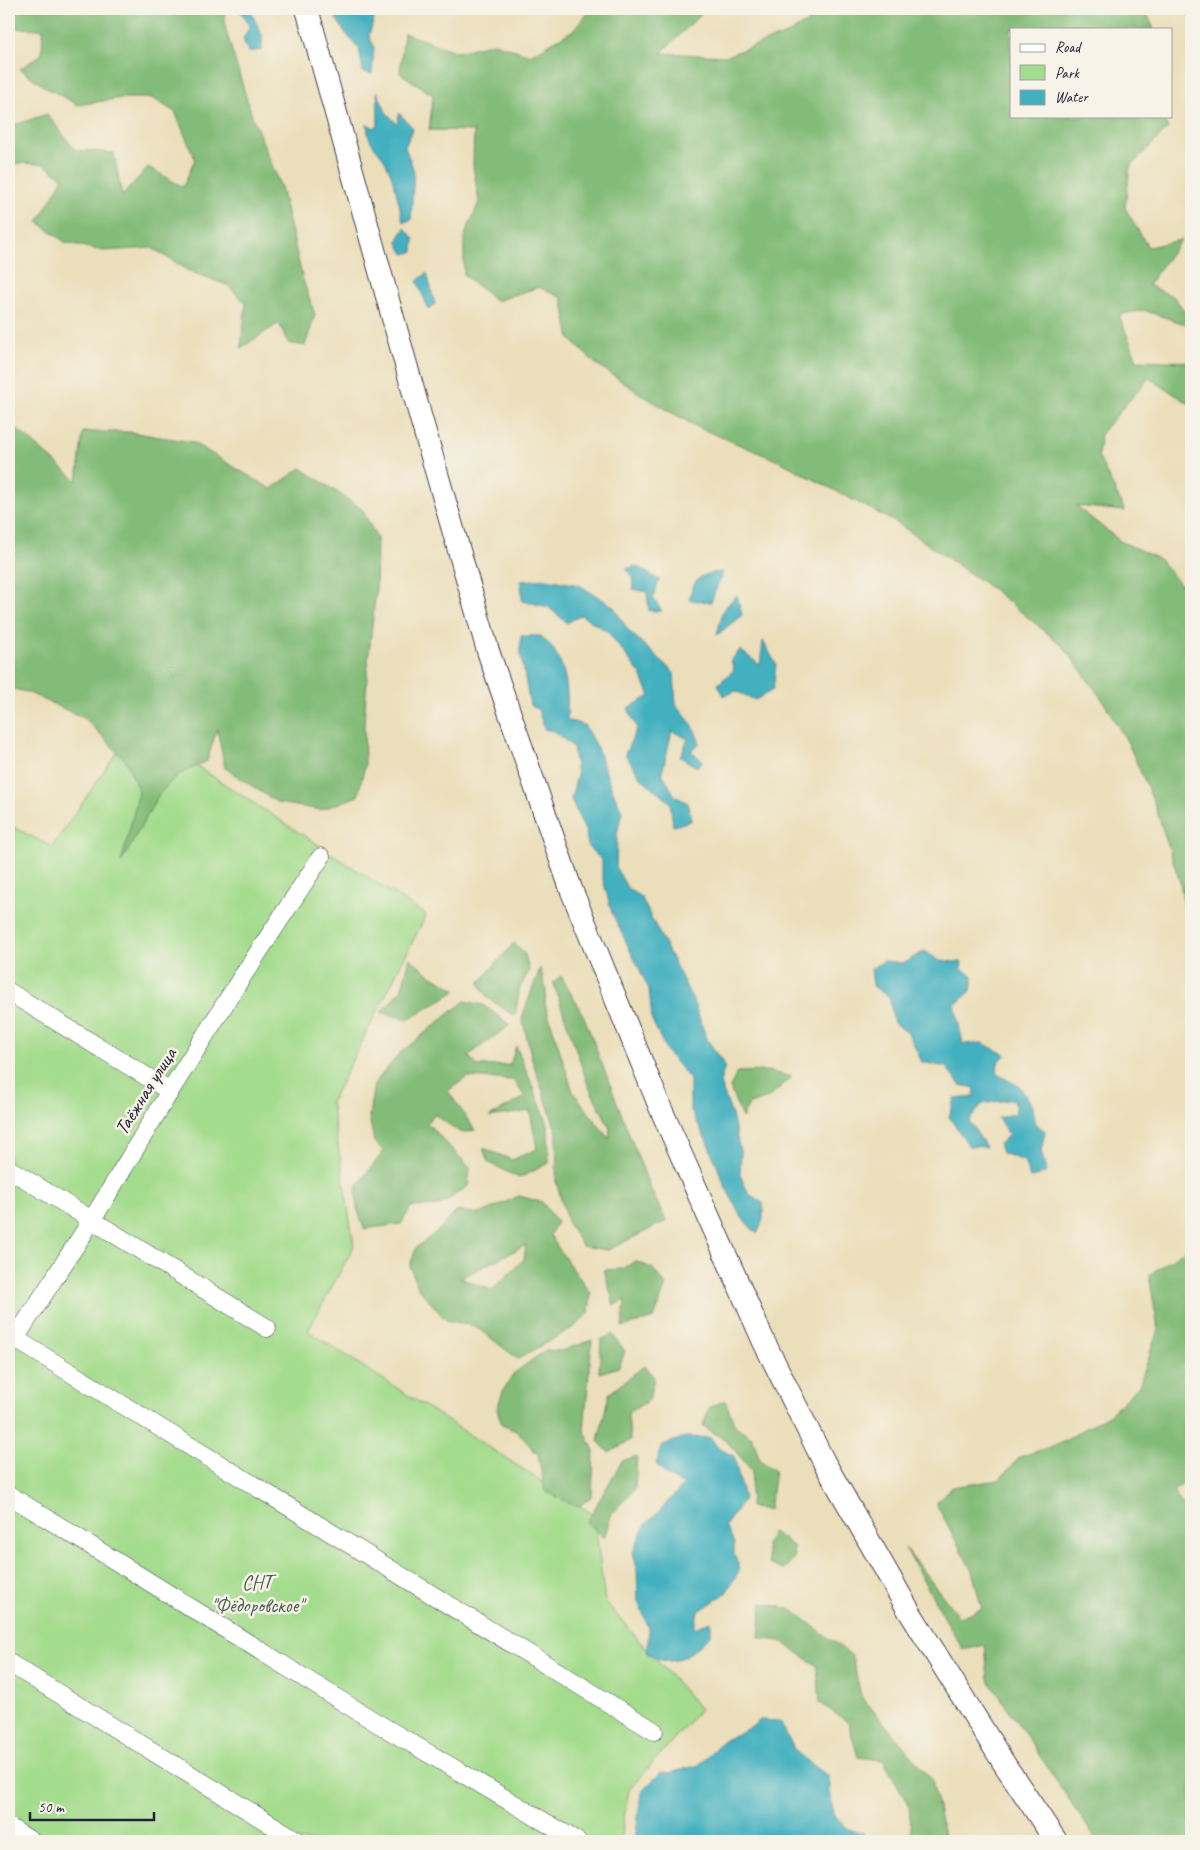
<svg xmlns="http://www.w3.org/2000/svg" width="1200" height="1850" font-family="Caveat,sans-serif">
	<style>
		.green { fill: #a4dc8d; stroke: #637f64 }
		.forest { fill: #83bc78; stroke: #526f5a; fill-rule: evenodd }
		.water { fill: #42b0bf; stroke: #32697d }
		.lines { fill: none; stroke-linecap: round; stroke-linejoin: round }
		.minor-casing { stroke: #403e4e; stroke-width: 19 }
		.major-casing { stroke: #403e4e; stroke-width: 24 }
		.minor { stroke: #fff; stroke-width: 18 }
		.major { stroke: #fff; stroke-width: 22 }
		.labels { text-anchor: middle; stroke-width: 5; stroke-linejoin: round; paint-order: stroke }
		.street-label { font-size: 20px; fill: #22223b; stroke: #f7f3e8 }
		.park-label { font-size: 20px; fill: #495a54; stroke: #f7f3e8 }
	</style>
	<rect width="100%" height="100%" fill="#f7f3e8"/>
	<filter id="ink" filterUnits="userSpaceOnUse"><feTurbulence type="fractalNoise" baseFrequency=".02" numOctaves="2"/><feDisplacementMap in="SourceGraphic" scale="10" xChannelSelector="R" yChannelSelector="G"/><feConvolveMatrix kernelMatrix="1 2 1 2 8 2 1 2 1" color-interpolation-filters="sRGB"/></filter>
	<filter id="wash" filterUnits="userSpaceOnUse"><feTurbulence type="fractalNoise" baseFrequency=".0096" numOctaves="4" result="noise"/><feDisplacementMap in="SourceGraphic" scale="20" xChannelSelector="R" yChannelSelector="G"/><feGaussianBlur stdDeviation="1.12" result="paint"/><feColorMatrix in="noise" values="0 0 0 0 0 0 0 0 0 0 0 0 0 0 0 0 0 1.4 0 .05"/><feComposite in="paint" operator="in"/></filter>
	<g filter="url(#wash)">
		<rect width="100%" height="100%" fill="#ebdeba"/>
		<path class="green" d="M 135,726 L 426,915 L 331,1102 L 354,1246 L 308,1331 L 594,1515 L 605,1602 L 700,1709 L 629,1790 L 620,1841 L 9,1841 L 9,825 L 52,847 Z"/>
		<path class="forest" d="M 9,9 L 224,9 L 226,31 L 252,116 L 281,187 L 303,280 L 315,315 L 305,346 L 288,343 L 279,323 L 241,348 L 246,303 L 227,285 L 189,271 L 152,248 L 103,251 L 65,242 L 38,222 L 63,178 L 43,164 L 17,163 L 9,171 L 9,127 L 47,114 L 75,150 L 114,153 L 122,196 L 148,167 L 183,187 L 195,159 L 175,112 L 152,98 L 121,98 L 78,105 L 45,87 L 20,69 L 42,54 L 43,29 L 9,28 Z
			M 592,9 L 701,9 L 702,13 L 661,53 L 726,56 L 789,33 L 830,9 L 1145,9 L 1154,29 L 1011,29 L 1011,116 L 1162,116 L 1168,128 L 1130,167 L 1125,208 L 1148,247 L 1181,240 L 1148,285 L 1174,297 L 1191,320 L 1191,326 L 1143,310 L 1119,315 L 1137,360 L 1191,362 L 1191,405 L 1149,378 L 1101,433 L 1098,456 L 1125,511 L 1076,506 L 1120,541 L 1159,559 L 1181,585 L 1191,574 L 1191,950 L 1180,882 L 1154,803 L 1128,743 L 1102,699 L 1063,646 L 994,590 L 897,523 L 781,462 L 697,427 L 645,397 L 595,363 L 570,339 L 562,298 L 539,287 L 496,301 L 464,275 L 464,237 L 479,202 L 473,166 L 474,131 L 429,130 L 433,95 L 400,73 L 404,33 L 457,52 L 494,43 L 530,55 L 572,31 Z
			M 9,422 L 77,481 L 83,432 L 129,432 L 192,442 L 271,489 L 301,468 L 362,509 L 377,539 L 376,590 L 368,662 L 364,725 L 365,765 L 358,796 L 321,810 L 278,803 L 225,768 L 217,729 L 207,761 L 178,775 L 159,794 L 121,863 L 139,792 L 126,761 L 86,719 L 27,692 L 9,688 Z
			M 514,943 L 525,954 L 529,971 L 520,987 L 515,1016 L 488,998 L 479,983 Z
			M 410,958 L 432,976 L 457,990 L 408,1020 L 381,1012 L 401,991 Z
			M 540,968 L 546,990 L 545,1004 L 573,1092 L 609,1139 L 610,1128 L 588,1085 L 553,982 L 561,976 L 584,1017 L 648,1183 L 666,1221 L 608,1250 L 582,1246 L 567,1221 L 556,1181 L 557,1133 L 532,1059 L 522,1018 Z
			M 465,1001 L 483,1005 L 510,1025 L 468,1056 L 478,1066 L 510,1065 L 516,1046 L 548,1124 L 549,1163 L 519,1178 L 488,1162 L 483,1148 L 512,1160 L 537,1149 L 530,1111 L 489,1117 L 525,1097 L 513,1080 L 467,1077 L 448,1091 L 475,1130 L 461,1133 L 434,1114 L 427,1123 L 470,1168 L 468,1186 L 439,1206 L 411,1207 L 401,1224 L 364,1229 L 357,1208 L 356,1187 L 384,1151 L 374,1142 L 369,1116 L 374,1084 L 400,1053 Z
			M 767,1071 L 792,1077 L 768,1098 L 749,1104 L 742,1118 L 730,1088 L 737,1072 Z
			M 519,1196 L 542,1202 L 557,1222 L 550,1235 L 566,1260 L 591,1293 L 589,1313 L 574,1327 L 518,1359 L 475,1326 L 446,1320 L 419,1289 L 410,1266 L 416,1248 L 439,1230 L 457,1211 L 480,1214 ZM 526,1245 L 524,1259 L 492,1290 L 460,1278 Z
			M 1191,1246 L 1191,1478 L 1173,1491 L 1191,1518 L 1191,1841 L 1097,1841 L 988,1679 L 985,1645 L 963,1650 L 905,1548 L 959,1617 L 982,1609 L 972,1571 L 936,1503 L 952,1487 L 999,1480 L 1020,1457 L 1061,1443 L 1110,1414 L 1139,1386 L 1158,1329 L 1149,1275 Z
			M 635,1261 L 652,1268 L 666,1285 L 654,1318 L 622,1327 L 625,1300 L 614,1305 L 604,1270 L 623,1269 Z
			M 612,1334 L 625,1351 L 619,1367 L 599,1373 L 601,1340 Z
			M 592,1340 L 584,1430 L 594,1451 L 592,1496 L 578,1507 L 545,1491 L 538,1455 L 518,1432 L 502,1425 L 497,1409 L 503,1391 L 513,1374 L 546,1350 L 561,1351 Z
			M 644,1366 L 654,1377 L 649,1400 L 628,1413 L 630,1440 L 609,1453 L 598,1441 L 609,1394 Z
			M 725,1400 L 735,1426 L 752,1437 L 760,1460 L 775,1471 L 769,1510 L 750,1507 L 752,1471 L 726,1440 L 703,1426 L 709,1408 Z
			M 637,1456 L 635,1489 L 612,1513 L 604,1538 L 587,1522 L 622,1461 Z
			M 772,1532 L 793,1546 L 794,1559 L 783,1570 L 769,1564 L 766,1545 Z
			M 762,1603 L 791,1609 L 852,1656 L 861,1696 L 932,1780 L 945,1841 L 912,1841 L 909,1805 L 883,1760 L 858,1757 L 848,1722 L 820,1703 L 817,1666 L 781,1641 L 759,1638 Z"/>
		<path class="water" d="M 239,9 L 252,9 L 252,14 L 262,35 L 262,50 L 248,52 L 243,39 L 250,26 Z
			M 334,9 L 370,9 L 374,19 L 369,35 L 374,48 L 372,74 L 363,72 L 359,48 L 347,35 L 335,17 Z
			M 377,91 L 386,112 L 397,124 L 399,113 L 413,128 L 405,147 L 414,171 L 411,220 L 403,222 C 399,203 395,183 387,165 C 379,147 368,148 367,124 L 375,128 L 378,124 Z
			M 405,228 L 414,239 L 413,252 L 404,254 L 397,241 Z
			M 427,273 L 435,304 L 429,310 L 417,281 Z
			M 636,566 L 659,580 L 653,598 L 662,611 L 649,611 L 647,592 L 633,589 L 632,576 L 626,569 Z
			M 723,572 L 711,602 L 689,600 C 694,577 700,574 723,572 Z
			M 547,579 L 579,585 L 613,606 L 628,630 L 674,673 L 676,704 L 693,726 L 700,743 L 691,751 L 703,761 L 697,767 L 680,757 L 688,739 L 672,731 L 662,773 L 675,796 L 688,803 L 691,821 L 673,826 L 670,802 L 641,778 L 625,754 L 637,728 L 628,708 L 650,696 L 641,675 L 608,632 L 581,615 L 567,623 L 548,607 L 522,601 L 521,581 Z
			M 737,595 L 742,615 L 717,635 L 723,610 Z
			M 521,636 L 541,636 C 546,641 553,647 556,654 C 568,673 568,698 567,720 L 584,725 L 597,748 L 611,787 L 622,811 L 617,835 L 616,868 L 628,889 L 641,897 L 692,998 L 707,1039 L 725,1066 L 720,1083 L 732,1115 L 741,1155 L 740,1175 L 749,1194 L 763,1203 L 763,1219 L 757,1234 L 742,1218 L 726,1188 L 709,1146 L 690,1109 L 690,1079 L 667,1052 L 652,1020 L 649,989 L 612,913 L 602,876 L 602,860 L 588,847 L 586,833 L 571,799 L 577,775 L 573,747 L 553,731 L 544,729 L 538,709 L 530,705 L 520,651 Z
			M 763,641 L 776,664 L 773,690 L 755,700 L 736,691 L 724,696 L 718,684 L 734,670 L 731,660 L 740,650 L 760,665 Z
			M 925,951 L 940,961 L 962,962 L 961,969 L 973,976 L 971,991 L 955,1005 L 963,1044 L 982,1043 L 1006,1055 L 998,1062 L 997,1074 L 1019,1086 L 1033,1106 L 1035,1123 L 1045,1131 L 1041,1151 L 1047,1172 L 1030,1178 L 1024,1161 L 1002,1153 L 999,1144 L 1009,1135 L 998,1118 L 1016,1113 L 1014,1099 L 982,1104 L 969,1121 L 986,1147 L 969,1146 L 949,1117 L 955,1099 L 974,1097 L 975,1088 L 960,1085 L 946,1067 L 922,1062 L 908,1033 L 894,1023 L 889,997 L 873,986 L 871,969 L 884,961 L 904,963 Z
			M 685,1437 L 711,1438 L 718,1448 L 734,1456 L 744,1499 L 725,1526 L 734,1543 L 734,1554 L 740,1569 L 726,1593 L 698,1612 L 694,1628 L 711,1622 L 711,1635 C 699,1646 679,1666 662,1660 C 657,1659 652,1655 647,1653 L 649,1628 L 638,1602 L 637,1569 L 633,1552 L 644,1527 L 684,1485 L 667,1476 L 656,1464 L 663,1445 Z
			M 760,1720 L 780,1721 L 795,1751 L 829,1777 L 833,1813 L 846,1828 L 863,1834 L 867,1841 L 635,1841 L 641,1792 L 660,1773 L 670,1773 L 699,1765 L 722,1741 L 750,1728 Z"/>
	</g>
	<g filter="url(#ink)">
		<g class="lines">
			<defs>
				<path id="minor" d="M 9,992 L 170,1091
					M 9,1169 L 267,1328
					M 9,1335 L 654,1731
					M 9,1348 L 92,1220 L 170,1091 L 240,980 L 321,857
					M 9,1495 L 377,1723 L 577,1841
					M 9,1663 L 298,1841
					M 9,1827 L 31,1841"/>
				<path id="major" d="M 307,9 L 420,415 L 488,651 L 571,889 L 660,1107 L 764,1342 L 824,1462 L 909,1611 L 1005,1765 L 1056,1841"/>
			</defs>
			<use href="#minor" class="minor-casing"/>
			<use href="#major" class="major-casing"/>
			<use href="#minor" class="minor"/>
			<use href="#major" class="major"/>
		</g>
	</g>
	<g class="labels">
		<g class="street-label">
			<text transform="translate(145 1091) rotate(-58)" y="7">Таёжная улица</text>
		</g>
		<g class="park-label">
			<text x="257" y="1589">СНТ<tspan x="257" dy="23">"Фёдоровское"</tspan></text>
		</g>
	</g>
	<rect width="1200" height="1850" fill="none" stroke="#f7f3e8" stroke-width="30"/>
	<rect x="1010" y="28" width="162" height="90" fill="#f7f3e8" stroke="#a29fa3"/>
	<rect x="1020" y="44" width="25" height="8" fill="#ffffff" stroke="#a29fa3"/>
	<text x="1055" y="52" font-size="15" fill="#22223b">Road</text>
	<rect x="1020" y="65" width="25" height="15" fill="#a4dc8d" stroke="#a29fa3"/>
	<text x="1055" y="78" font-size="15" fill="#22223b">Park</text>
	<rect x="1020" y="90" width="25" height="15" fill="#42b0bf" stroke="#a29fa3"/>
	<text x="1055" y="102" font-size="15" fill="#22223b">Water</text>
	<path d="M30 1812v8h124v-8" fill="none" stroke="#22223b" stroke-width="2.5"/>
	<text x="38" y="1812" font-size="15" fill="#22223b" stroke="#f7f3e8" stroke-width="4" paint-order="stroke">50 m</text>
</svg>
